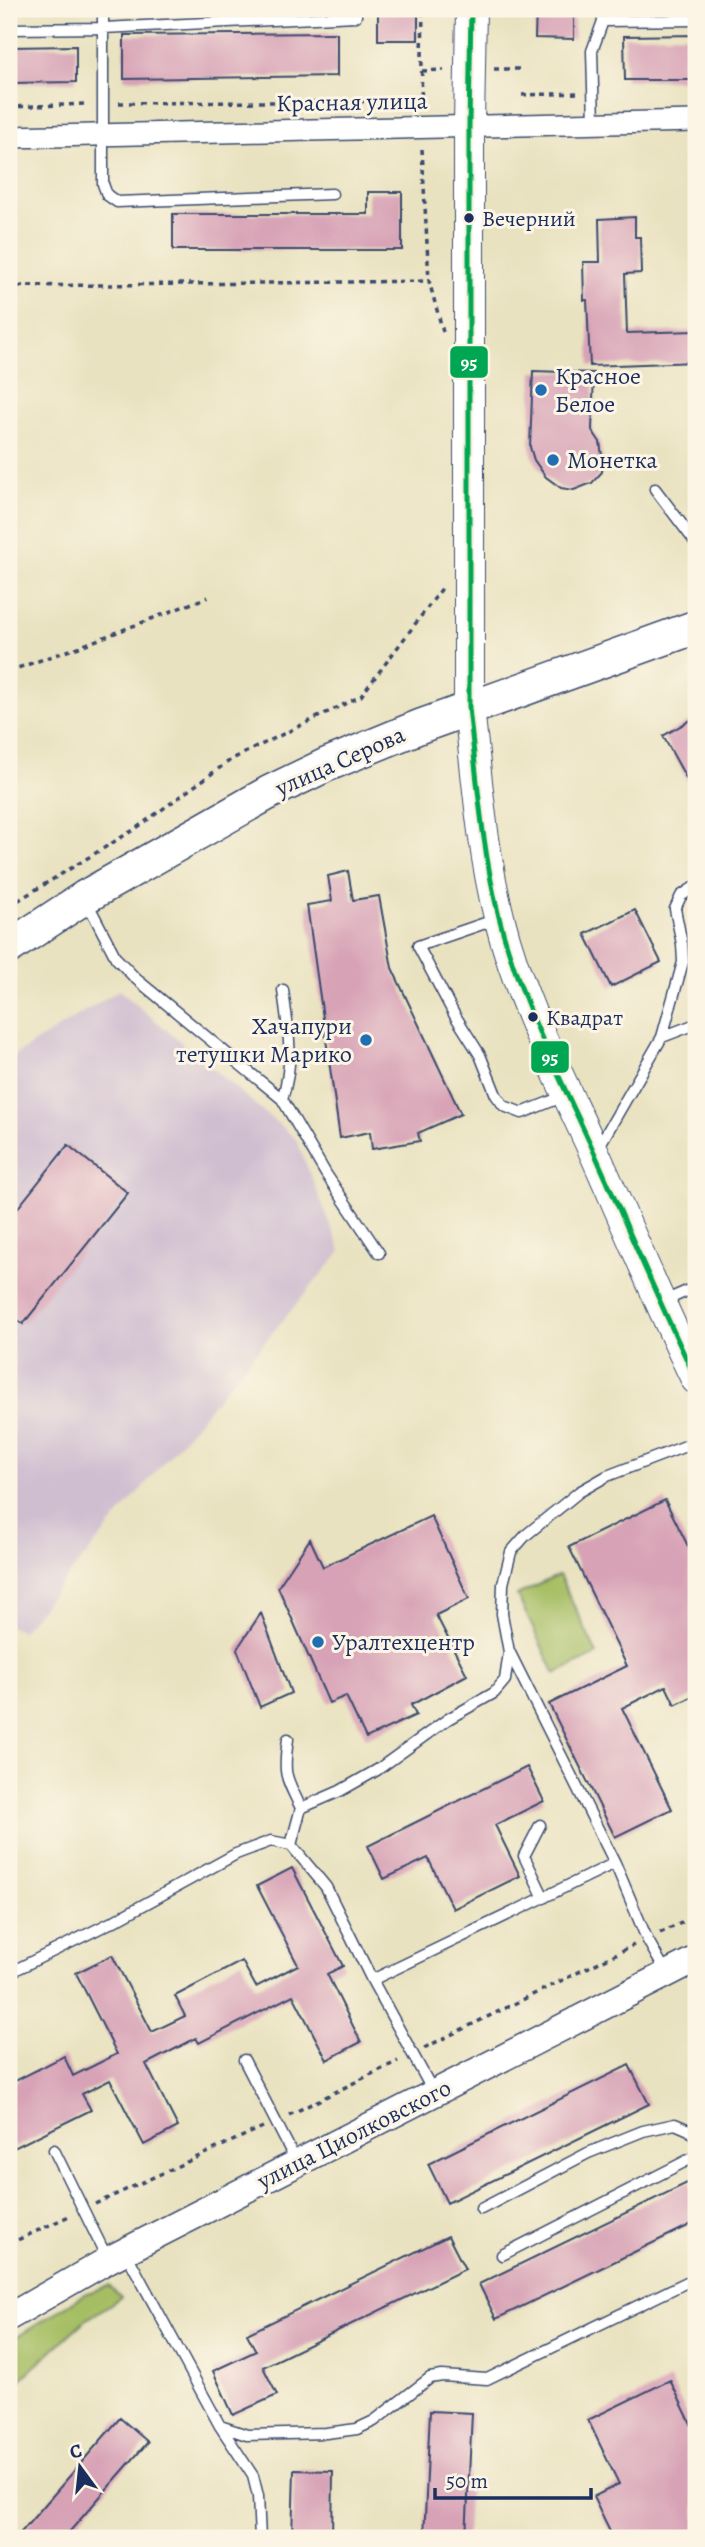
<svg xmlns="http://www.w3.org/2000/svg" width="705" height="2547" font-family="Alegreya,serif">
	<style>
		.industrial { fill: #cfbdd0 }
		.green { fill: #a6be63; stroke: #607660; stroke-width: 2 }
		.building { fill: #d7a2b6 }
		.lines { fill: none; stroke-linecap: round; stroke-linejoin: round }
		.service-casing { stroke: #3a4a6d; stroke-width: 13 }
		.minor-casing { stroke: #3a4a6d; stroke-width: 24 }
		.tertiary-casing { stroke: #3a4a6d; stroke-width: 29 }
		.secondary-casing { stroke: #3a4a6d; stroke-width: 32 }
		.primary-casing { stroke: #3a4a6d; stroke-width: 36 }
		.path { stroke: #3a4a6d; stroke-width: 3.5; stroke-dasharray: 5 5; stroke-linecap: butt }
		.service { stroke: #fff; stroke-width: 10 }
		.minor { stroke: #fff; stroke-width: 21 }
		.tertiary { stroke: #fff; stroke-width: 26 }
		.secondary { stroke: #fff; stroke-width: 30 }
		.primary { stroke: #fff; stroke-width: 33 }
		.bus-1-casing { stroke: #fcf5e5; stroke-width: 10 }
		.bus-1 { stroke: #00a651; stroke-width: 5 }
		.bus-dot { fill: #1b2f5e; stroke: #fcf5e5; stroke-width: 2.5 }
		.poi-dot { fill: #1f6fb2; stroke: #fcf5e5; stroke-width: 2.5 }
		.labels { text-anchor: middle; stroke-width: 6; stroke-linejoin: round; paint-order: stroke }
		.bus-label { font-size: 22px; fill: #1b2f5e; stroke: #fcf5e5; text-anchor: start }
		.street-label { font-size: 24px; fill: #1b2f5e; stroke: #fcf5e5 }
		.poi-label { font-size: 24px; fill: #1b2f5e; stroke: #fcf5e5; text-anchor: start }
		.line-badge { stroke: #fcf5e5; stroke-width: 2.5 }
		.badge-label { font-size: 19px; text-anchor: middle; font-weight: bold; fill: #fff }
	</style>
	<rect width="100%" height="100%" fill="#fcf5e5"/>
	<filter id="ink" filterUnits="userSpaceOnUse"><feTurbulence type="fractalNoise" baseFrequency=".0143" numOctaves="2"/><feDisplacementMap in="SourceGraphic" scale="14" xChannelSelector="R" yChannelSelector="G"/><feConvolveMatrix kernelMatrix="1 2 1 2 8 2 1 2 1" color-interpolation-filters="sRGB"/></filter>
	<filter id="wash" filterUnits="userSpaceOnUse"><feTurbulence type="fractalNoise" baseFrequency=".00686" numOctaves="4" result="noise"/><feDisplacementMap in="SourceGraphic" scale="28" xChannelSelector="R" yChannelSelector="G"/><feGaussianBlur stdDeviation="1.57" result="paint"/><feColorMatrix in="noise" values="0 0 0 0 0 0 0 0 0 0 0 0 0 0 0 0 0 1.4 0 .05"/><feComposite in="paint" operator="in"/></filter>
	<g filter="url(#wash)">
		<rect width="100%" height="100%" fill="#e9e2c0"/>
		<path class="industrial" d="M 119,990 L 296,1139 L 341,1251 L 22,1631 L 9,1626 L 9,1059 Z"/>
		<path class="green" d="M 559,1575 L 597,1654 L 555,1674 L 517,1595 Z
			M 109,2286 L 121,2297 L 83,2322 L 9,2390 L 9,2342 L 87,2293 Z"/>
		<g id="blocks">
			<path class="building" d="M 378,9 L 418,9 L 418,40 L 378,40 Z
				M 536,9 L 574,9 L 574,39 L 535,38 Z
				M 337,33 L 337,76 L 124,79 L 124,35 Z
				M 696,35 L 696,80 L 625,80 L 624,36 Z
				M 76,46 L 76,82 L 9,83 L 9,47 Z
				M 368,192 L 402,192 L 402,250 L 173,250 L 173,214 L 368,214 Z
				M 635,217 L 635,237 L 640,237 L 641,273 L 625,274 L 627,333 L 696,331 L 696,362 L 590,366 L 587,300 L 584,300 L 583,262 L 600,262 L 599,219 Z
				M 533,371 L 594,373 L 592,430 L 600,442 L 603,462 L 602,472 L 592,483 L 574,490 L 561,488 L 546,477 L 534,460 L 530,447 Z
				M 696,717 L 696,796 L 663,736 Z
				M 348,871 L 353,900 L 379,896 L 392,968 L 461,1114 L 418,1133 L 420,1141 L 372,1149 L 370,1132 L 340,1138 L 307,905 L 332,901 L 328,876 Z
				M 635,910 L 661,962 L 611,987 L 585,934 Z
				M 68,1145 L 128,1193 L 23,1324 L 9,1313 L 9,1219 Z
				M 665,1500 L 696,1562 L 696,1695 L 675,1705 L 666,1686 L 622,1708 L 672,1809 L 615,1837 L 549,1704 L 627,1666 L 569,1547 Z
				M 431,1516 L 469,1599 L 436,1615 L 467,1675 L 411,1705 L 416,1715 L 366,1738 L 346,1696 L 329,1703 L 278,1587 L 310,1539 L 323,1567 Z
				M 261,1613 L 291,1693 L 260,1707 L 237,1649 Z
				M 527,1767 L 544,1801 L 495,1825 L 520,1876 L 453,1909 L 428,1858 L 384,1879 L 368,1846 Z
				M 292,1868 L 343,1966 L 327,1974 L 361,2042 L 327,2060 L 293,1995 L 199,2043 L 196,2038 L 146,2064 L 178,2127 L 144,2145 L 110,2080 L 82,2094 L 91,2110 L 14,2148 L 9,2137 L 9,2084 L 64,2056 L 73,2076 L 117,2054 L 76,1973 L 112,1955 L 152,2032 L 185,2016 L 175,1996 L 242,1961 L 256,1987 L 298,1965 L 257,1886 Z
				M 629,2065 L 649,2104 L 447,2203 L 428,2164 Z
				M 689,2182 L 696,2198 L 696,2222 L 496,2319 L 479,2284 Z
				M 448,2236 L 465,2269 L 263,2367 L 277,2395 L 233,2415 L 213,2371 L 256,2351 L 247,2334 Z
				M 670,2380 L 696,2434 L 696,2538 L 613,2538 L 593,2497 L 619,2484 L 588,2420 Z
				M 430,2411 L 472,2413 L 466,2538 L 424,2538 Z
				M 120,2418 L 148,2442 L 64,2538 L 16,2538 Z
				M 294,2470 L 333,2471 L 332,2538 L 292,2538 Z"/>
		</g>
	</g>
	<g filter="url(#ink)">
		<use href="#blocks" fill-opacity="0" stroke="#3a4a6d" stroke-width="2"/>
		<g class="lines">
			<defs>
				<path id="service" d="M 103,9 L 103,184 L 107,195 L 117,202 L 332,194
					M 603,21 L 696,20
					M 9,29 L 103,28 L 356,16 L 356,9
					M 594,122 L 592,51 L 603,21 L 602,9
					M 655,489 L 696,543
					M 86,900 L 116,958 L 135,978 L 282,1099 L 326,1174 L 379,1253
					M 497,919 L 418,946 L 454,1014 L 480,1055 L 496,1095 L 504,1106 L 522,1113 L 567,1095
					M 662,1037 L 696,1024
					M 282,1099 C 295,1060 288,1030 283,990
					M 598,1148 L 662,1037 L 683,962 L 682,944 L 675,909 L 681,896 L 696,886
					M 662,1302 L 696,1287
					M 510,1653 L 615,1863 L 647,1939 L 667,1974
					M 288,1739 C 283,1774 285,1776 301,1808 L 340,1791 L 377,1770 L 448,1719 L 494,1693 L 505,1680 L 509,1652 L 502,1614 L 503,1584 L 511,1552 L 526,1535 L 579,1492 L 607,1476 L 696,1442
					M 540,1825 L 524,1856 L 544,1898
					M 291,1845 L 301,1808
					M 9,1973 L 114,1921 L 236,1854 L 271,1841 L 291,1845 L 326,1887 L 372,1980
					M 244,2060 L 297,2163
					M 434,2093 L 372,1980 L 615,1863
					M 54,2150 L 108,2260
					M 481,2209 L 588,2153 L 643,2131 L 675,2124 L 689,2130 L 696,2137
					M 125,2251 L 220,2426 L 253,2476 L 258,2496 L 260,2538
					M 502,2255 L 696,2156
					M 220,2426 L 247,2435 L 326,2433 L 357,2429 L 374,2421 L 430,2378 L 442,2376 L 487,2379 L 687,2282"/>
				<path id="minor" d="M 9,137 L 696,121"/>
				<path id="tertiary" d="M 9,2317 L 108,2260 L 696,1959"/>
				<path id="secondary" d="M 471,9 L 469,125 L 469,708 C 477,778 482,849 499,917 C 520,1001 559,1075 594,1152 C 628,1228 660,1305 696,1379"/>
				<path id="primary" d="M 9,947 L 85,897 L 270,792 L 326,765 L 421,726 L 696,627"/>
			</defs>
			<use href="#service" class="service-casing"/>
			<use href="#minor" class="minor-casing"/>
			<use href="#tertiary" class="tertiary-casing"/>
			<use href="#secondary" class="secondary-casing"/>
			<use href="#primary" class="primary-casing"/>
			<path class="path" d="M 494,69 L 521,69
				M 422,71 L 444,70
				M 522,95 L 580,93
				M 119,103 L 421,101
				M 421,106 L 423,9
				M 9,107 L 87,104
				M 422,149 L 429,281 L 443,332
				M 9,291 L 22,286 L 429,281
				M 9,671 L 76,648 L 208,597
				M 9,906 L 135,829 L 232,759 L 361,696 L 443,587
				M 660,1933 L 696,1916
				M 424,2048 L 634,1945
				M 289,2115 L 398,2061
				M 95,2204 L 263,2127
				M 9,2244 L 69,2216"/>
			<use href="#service" class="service"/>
			<use href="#minor" class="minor"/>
			<use href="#tertiary" class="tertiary"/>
			<use href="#secondary" class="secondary"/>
			<use href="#primary" class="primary"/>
			<defs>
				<path id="bus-1" d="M 471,9 L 469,125 L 469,708 C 477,778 482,849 499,917 C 520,1001 559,1075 594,1152 C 628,1228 660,1305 696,1379"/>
			</defs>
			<use href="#bus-1" class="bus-1-casing"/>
			<use href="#bus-1" class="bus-1"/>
		</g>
	</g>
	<g class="bus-dot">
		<circle cx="469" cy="218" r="6"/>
		<circle cx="533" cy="1017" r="6"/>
	</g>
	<g class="poi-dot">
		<circle cx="541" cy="390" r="7"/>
		<circle cx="553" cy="460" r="7"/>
		<circle cx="366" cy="1040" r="7"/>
		<circle cx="318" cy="1642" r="7"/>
	</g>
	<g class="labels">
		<g class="bus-label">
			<text x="482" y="226">Вечерний</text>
			<text x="546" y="1025">Квадрат</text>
		</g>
		<g class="street-label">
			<text transform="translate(352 102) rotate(-1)" y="8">Красная улица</text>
			<text transform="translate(340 761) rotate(-24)" y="8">улица Серова</text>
			<text transform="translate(354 2134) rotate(-27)" y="8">улица Циолковского</text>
		</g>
		<g class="poi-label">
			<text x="555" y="384">Красное<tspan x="555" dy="28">Белое</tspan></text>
			<text x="567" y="468">Монетка</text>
			<text x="352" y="1034" text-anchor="end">Хачапури<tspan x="352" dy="28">тетушки Марико</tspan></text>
			<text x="332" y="1650">Уралтехцентр</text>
		</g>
	</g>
	<g class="line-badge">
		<rect x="449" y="345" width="40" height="34" rx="7" fill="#00a651"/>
		<rect x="530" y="1040" width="40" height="34" rx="7" fill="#00a651"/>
	</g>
	<g class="badge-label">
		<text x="469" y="369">95</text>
		<text x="550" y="1064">95</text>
	</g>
	<rect width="705" height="2547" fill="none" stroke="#fcf5e5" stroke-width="35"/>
	<g transform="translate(80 2467) rotate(345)" stroke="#fcf5e5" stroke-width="5" paint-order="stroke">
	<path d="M0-5L12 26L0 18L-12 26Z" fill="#1b2f5e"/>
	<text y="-10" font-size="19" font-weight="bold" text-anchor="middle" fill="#1b2f5e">С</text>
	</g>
	<path d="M435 2488v10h156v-10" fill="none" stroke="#1b2f5e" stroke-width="3.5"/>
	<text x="446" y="2488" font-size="21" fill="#1b2f5e" stroke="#fcf5e5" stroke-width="5" paint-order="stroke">50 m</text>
</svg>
